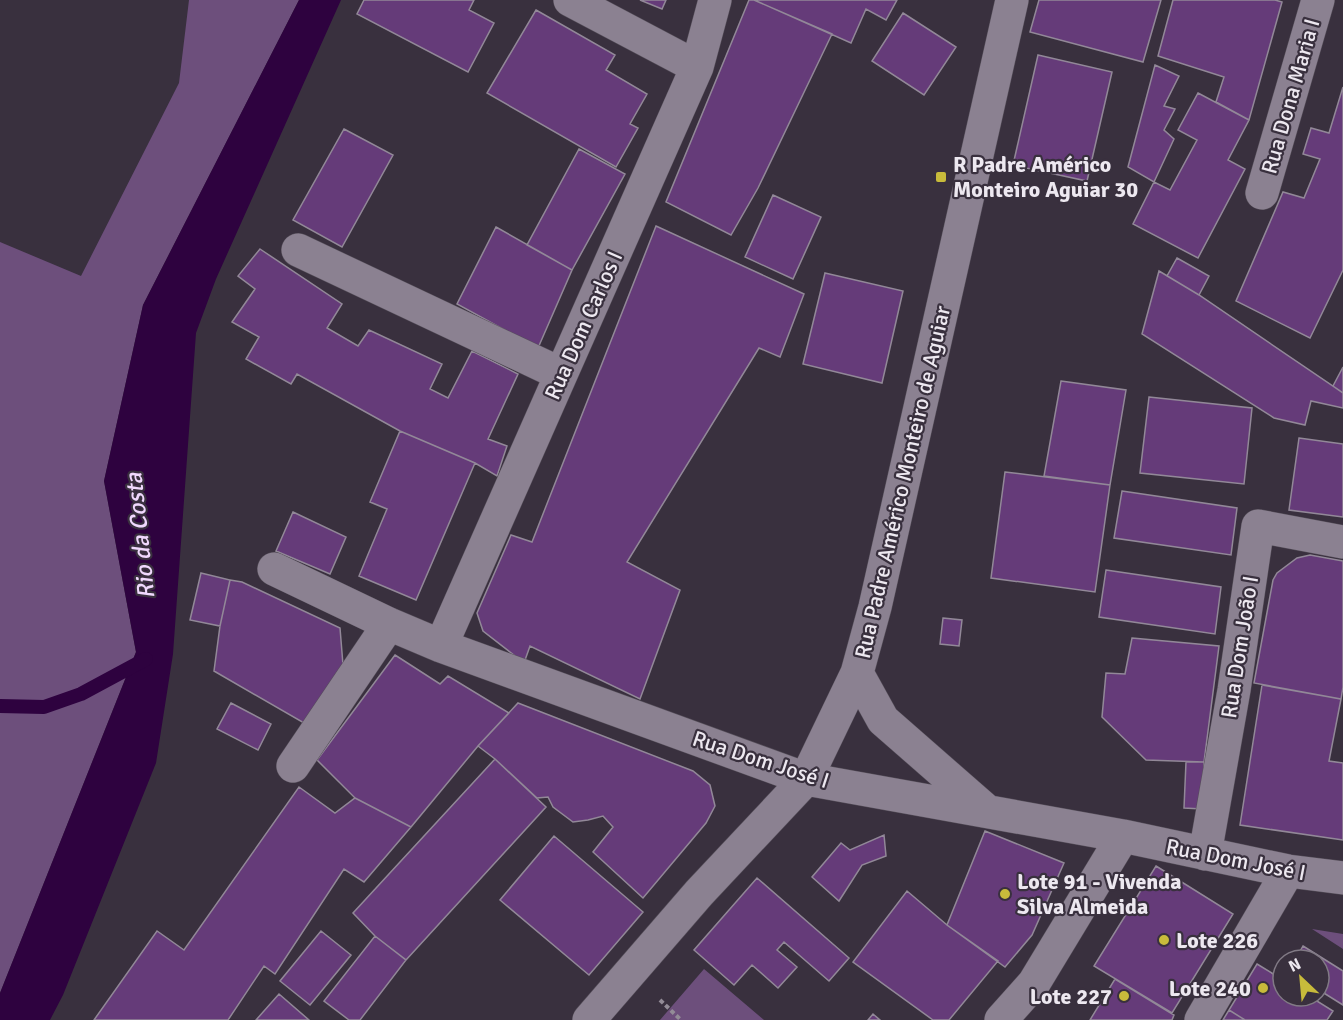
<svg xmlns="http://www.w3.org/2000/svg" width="1343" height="1020" font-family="Signika,sans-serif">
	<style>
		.green { fill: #6d4f7c }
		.water { fill: #2e023f }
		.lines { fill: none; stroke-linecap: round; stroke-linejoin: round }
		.stream { stroke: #2e023f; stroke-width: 14 }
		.building { fill: #653b79; stroke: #928898; stroke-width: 1.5 }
		.minor-casing { stroke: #554e59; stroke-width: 34 }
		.path { stroke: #938c97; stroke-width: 4; stroke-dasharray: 4.5 3; stroke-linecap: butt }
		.minor { stroke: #8b8191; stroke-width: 33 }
		.poi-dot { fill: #c8bb3b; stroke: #39303e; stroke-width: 2 }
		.labels { text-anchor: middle; stroke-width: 4.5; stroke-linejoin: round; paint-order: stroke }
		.street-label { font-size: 22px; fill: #ede8f0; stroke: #39303e }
		.poi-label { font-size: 22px; font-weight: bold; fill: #ede8f0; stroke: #39303e; text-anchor: start }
		.water-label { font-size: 24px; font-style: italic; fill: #f0d8fd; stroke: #39303e }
	</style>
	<rect width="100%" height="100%" fill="#39303e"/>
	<path class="green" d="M 189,0 L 299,0 L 143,305 L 104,481 L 136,652 L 0,993 L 0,242 L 81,276 L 179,83 Z
		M 1312,929 L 1343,934 L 1343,949 Z
		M 704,969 L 764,1020 L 660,1020 Z"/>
	<path class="water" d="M 299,0 L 341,0 L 216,279 L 196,333 L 173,654 L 156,763 L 63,995 L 50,1020 L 0,1020 L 0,993 L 136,652 L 104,481 L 143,305 Z"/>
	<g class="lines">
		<path class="stream" d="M 0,706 L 44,707 L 81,694 L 146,659"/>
	</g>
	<path class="building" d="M 364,0 L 474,0 L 469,10 L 494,23 L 468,72 L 357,14 Z
		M 640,0 L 666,0 L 662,9 Z
		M 749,0 L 754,0 L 832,34 L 758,188 L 731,235 L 666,202 Z
		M 754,0 L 897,0 L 886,20 L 866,9 L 851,43 Z
		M 1039,0 L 1161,0 L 1143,62 L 1030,32 Z
		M 1173,0 L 1275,0 L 1282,2 L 1249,120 L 1216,102 L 1224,77 L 1158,56 Z
		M 536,10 L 615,55 L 606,70 L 647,94 L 630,124 L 638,128 L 616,167 L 487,93 Z
		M 903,13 L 956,47 L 924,95 L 872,61 Z
		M 1038,55 L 1112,72 L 1087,181 L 1013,165 Z
		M 1155,65 L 1179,76 L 1164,106 L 1175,109 L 1164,130 L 1174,139 L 1154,182 L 1128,167 Z
		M 1343,87 L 1343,270 L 1310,338 L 1236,301 L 1283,192 L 1304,198 L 1320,159 L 1303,154 L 1311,128 L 1329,133 Z
		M 1198,93 L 1249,120 L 1228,160 L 1245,169 L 1198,258 L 1133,224 L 1154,182 L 1170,190 L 1197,140 L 1178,130 Z
		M 344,129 L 393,155 L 342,247 L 293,220 Z
		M 579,149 L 625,174 L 572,270 L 527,245 Z
		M 773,195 L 821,217 L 793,279 L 745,257 Z
		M 656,226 L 804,294 L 780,357 L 759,348 L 627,562 L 680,590 L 640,699 L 530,646 L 524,663 L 483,631 L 477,613 L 511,535 L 532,542 Z
		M 496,227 L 572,270 L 538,348 L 457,304 Z
		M 260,249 L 342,304 L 327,328 L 358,346 L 369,330 L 442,364 L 430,389 L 448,398 L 472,351 L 518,374 L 488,439 L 507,446 L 497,476 L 475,463 L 400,431 L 297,374 L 291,384 L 246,359 L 259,337 L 232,322 L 255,289 L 238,276 Z
		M 1177,258 L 1209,276 L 1199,295 L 1167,276 Z
		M 1159,271 L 1199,295 L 1343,393 L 1343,408 L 1311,401 L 1305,425 L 1274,418 L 1142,334 Z
		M 825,273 L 903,291 L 882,383 L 803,364 Z
		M 1343,367 L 1343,393 L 1333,386 Z
		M 1061,381 L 1126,390 L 1110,485 L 1044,476 Z
		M 1149,397 L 1252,408 L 1244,484 L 1140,473 Z
		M 400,431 L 475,463 L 416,600 L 359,576 L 387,509 L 370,502 Z
		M 1299,438 L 1343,444 L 1343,517 L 1289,510 Z
		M 1005,472 L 1110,485 L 1095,592 L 991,578 Z
		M 1122,491 L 1237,508 L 1231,555 L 1114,538 Z
		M 293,512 L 346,537 L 330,574 L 276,551 Z
		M 1310,555 L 1343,561 L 1343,687 L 1341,699 L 1254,683 L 1273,580 L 1277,573 L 1297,558 Z
		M 1106,570 L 1221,587 L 1215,634 L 1099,617 Z
		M 201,573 L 230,580 L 220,626 L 190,620 Z
		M 230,580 L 242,582 L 340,628 L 343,665 L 304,723 L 214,671 L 220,626 Z
		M 943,618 L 962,620 L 959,646 L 940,644 Z
		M 1132,638 L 1219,646 L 1204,762 L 1146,760 L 1102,717 L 1106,673 L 1125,674 Z
		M 395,655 L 440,684 L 448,676 L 509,713 L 478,746 L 411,827 L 355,798 L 317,760 Z
		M 1262,685 L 1341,699 L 1329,761 L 1343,763 L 1343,840 L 1240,825 Z
		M 231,703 L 271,724 L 258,750 L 217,729 Z
		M 518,703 L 693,771 L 710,785 L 715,806 L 706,823 L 643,898 L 593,852 L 613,827 L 603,816 L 588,820 L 573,822 L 553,807 L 548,797 L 537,798 L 495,759 L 478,746 Z
		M 495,759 L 546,807 L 406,960 L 375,936 L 353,913 Z
		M 1186,762 L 1204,762 L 1202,809 L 1184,808 Z
		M 299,787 L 335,813 L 355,798 L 411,827 L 364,882 L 344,869 L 275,974 L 264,966 L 228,1020 L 94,1020 L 157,931 L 184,950 Z
		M 985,831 L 1064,863 L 1032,935 L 1005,967 L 947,925 Z
		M 884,835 L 886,856 L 862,865 L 839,901 L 812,877 L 841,843 L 850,850 Z
		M 554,836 L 643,912 L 589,975 L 500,900 Z
		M 1156,866 L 1233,914 L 1172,1013 L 1094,966 Z
		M 757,878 L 849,958 L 829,981 L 784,942 L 777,950 L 797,967 L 778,988 L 752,965 L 734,985 L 694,950 Z
		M 907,891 L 947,925 L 998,961 L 949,1020 L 933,1020 L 853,962 Z
		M 321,931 L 351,955 L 310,1005 L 280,981 Z
		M 375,936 L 406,960 L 360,1020 L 349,1020 L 324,1001 Z
		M 1303,946 L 1343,971 L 1343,1005 L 1319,990 L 1319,960 L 1295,960 Z
		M 1257,964 L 1283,980 L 1283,996 L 1309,996 L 1333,1011 L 1327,1020 L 1245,1020 L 1229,1010 Z
		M 1115,979 L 1174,1015 L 1172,1020 L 1090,1020 Z
		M 279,994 L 309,1020 L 256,1020 Z
		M 1229,1010 L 1245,1020 L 1223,1020 Z
		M 873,1014 L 880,1020 L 868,1020 Z"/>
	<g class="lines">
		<defs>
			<path id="minor" d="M 570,0 L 697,67
				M 1262,193 L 1318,0
				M 298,250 L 561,374
				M 274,569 L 389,624 L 441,646 L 806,779 L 1123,836 L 1288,871 L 1343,878
				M 441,646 L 697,67 L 715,0
				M 857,673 L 883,720 L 987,811
				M 293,766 L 389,624
				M 1205,854 L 1234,690 L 1258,526 L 1343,542
				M 589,1020 L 699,893 L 806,779 L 857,673 L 875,607 L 1012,0
				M 1001,1020 L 1034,983 L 1123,836
				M 1201,1020 L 1288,871"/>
		</defs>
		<use href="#minor" class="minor-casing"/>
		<path class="path" d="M 660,1000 L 681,1020"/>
		<use href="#minor" class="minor"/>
	</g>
	<g class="poi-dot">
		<rect x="935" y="171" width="12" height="12" rx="3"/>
		<circle cx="1005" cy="894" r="6"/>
		<circle cx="1164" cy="940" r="6"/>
		<circle cx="1263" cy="988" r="6"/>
		<circle cx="1124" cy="996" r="6"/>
	</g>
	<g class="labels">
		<g class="street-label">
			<text transform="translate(1290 96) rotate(-74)" y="8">Rua Dona Maria I</text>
			<text transform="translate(583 325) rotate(-66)" y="8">Rua Dom Carlos I</text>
			<text transform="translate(902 482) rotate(-77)" y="8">Rua Padre Américo Monteiro de Aguiar</text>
			<text transform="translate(1239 647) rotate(-81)" y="8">Rua Dom João I</text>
			<text transform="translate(761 759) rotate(18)" y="8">Rua Dom José I</text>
			<text transform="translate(1236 859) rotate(11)" y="8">Rua Dom José I</text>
		</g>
		<g class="poi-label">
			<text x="953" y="172">R Padre Américo<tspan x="953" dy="25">Monteiro Aguiar 30</tspan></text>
			<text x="1017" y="889">Lote 91 - Vivenda<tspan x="1017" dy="25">Silva Almeida</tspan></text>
			<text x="1176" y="948">Lote 226</text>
			<text x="1251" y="996" text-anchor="end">Lote 240</text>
			<text x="1112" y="1004" text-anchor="end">Lote 227</text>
		</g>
		<g class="water-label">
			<text transform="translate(140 536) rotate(-96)" y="8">Rio da Costa</text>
		</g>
	</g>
	<g transform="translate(1301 978) rotate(334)"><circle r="28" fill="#39303e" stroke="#817a85" stroke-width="1.5"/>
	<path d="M0-4.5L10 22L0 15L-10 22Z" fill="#c8bb3b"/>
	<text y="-9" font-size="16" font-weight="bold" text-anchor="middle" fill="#ede8f0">N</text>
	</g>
</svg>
